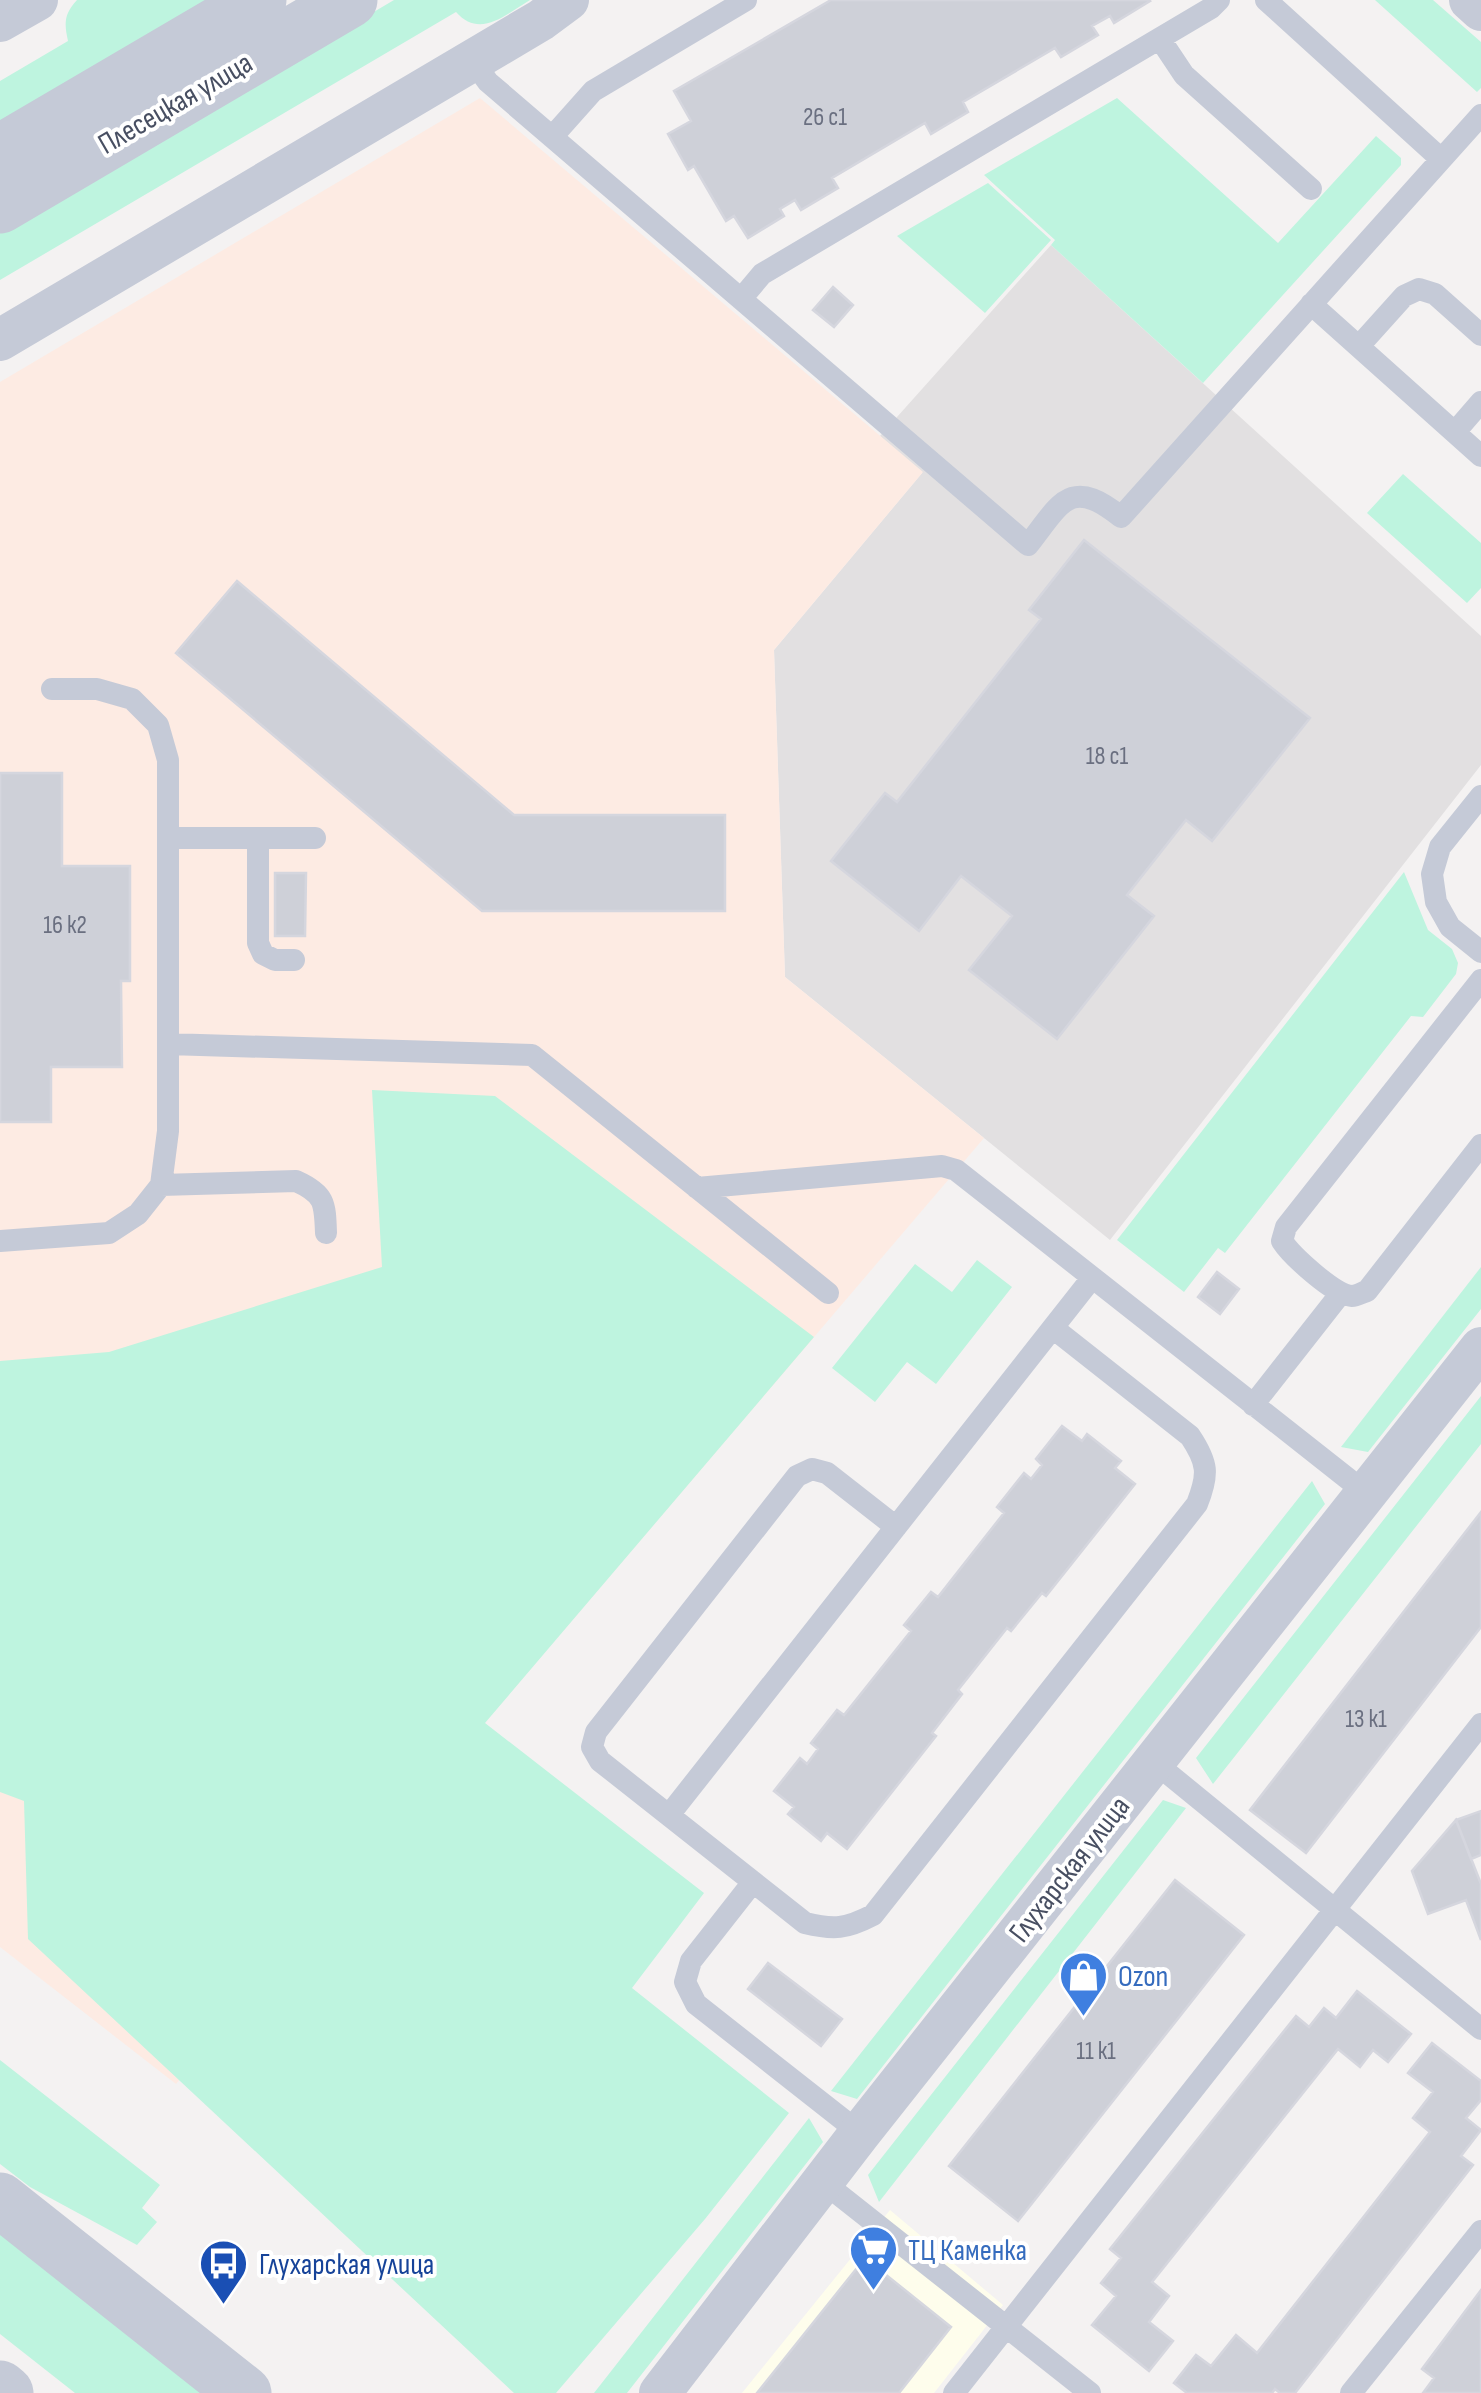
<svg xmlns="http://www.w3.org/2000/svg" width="1481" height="2393" font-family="'Sofia Sans Condensed',sans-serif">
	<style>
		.commercial { fill: #fefdec }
		.education { fill: #e2e0e1 }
		.medical { fill: #fdebe3 }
		.green { fill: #bef4df }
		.building { fill: #ced0d8; stroke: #d5d6de; stroke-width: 2.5 }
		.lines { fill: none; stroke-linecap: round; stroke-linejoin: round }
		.service { stroke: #c5cad7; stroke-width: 22 }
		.minor { stroke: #c5cad7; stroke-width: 42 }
		.tertiary { stroke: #c5cad7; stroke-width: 55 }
		.labels { text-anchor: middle; stroke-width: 8; stroke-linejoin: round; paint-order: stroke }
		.number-label { font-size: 25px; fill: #6a6f80 }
		.street-label { font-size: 30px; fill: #484f62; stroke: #fff }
		.shop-label { font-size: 30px; fill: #366cbe; stroke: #fff; text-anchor: start }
		.transit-label { font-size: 30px; fill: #164399; stroke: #fff; text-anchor: start }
	</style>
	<rect width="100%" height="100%" fill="#f4f2f2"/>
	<path class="commercial" d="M 890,2210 L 1003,2305 L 934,2393 L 742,2393 Z"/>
	<path class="education" d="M 1051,245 L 1481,636 L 1481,765 L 1110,1240 L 785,977 L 774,650 L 922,473 L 880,436 Z"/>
	<path class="medical" d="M 480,98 L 923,472 L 774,650 L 785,977 L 984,1138 L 176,2084 L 0,1947 L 0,382 Z"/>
	<path class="green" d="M 77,0 L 215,0 L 0,126 L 0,81 L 68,41 C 64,23 64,14 77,0 Z
		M 394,0 L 530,0 C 505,15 480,39 456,12 L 0,280 L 0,233 Z
		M 1375,0 L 1433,0 L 1481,42 L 1481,88 L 1477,92 Z
		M 1117,98 L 1278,243 L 1376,136 L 1401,158 L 1401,165 L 1203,383 L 1051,245 L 1055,240 L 984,175 Z
		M 988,183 L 1051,240 L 985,313 L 897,236 Z
		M 1403,474 L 1481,543 L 1481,588 L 1467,603 L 1367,513 Z
		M 1404,872 L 1428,930 L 1452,949 L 1458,963 L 1456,974 L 1423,1017 L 1411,1016 L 1225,1253 L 1218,1248 L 1184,1292 L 1117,1240 Z
		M 372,1090 L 495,1096 L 814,1337 L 485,1723 L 704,1893 L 632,1988 L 789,2113 L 705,2219 L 556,2393 L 514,2393 L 28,1939 L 24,1801 L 0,1792 L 0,1361 L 109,1352 L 382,1267 Z
		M 977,1260 L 1012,1287 L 936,1384 L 907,1362 L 875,1402 L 832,1368 L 915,1264 L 952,1292 Z
		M 1481,1267 L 1481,1309 L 1368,1452 L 1341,1447 Z
		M 1481,1396 L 1481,1444 L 1213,1784 L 1196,1758 Z
		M 1312,1481 L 1325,1504 L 857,2099 L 831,2091 Z
		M 1163,1800 L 1186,1808 L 879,2202 L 868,2175 Z
		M 0,2060 L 160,2185 L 142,2208 L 157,2222 L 137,2245 L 30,2187 L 0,2164 Z
		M 809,2118 L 823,2142 L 627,2393 L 594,2393 Z
		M 0,2226 L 212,2393 L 75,2393 L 0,2334 Z"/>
	<path class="building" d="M 831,0 L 1149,0 L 1150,1 L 1114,23 L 1110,16 L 1092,26 L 1098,35 L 1061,57 L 1055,48 L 963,102 L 968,112 L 931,134 L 925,123 L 832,178 L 838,188 L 801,210 L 795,200 L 780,209 L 784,216 L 748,238 L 734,216 L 726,221 L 694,166 L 688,170 L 668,134 L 691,121 L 674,91 Z
		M 833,287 L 853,305 L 834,327 L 813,310 Z
		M 1084,540 L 1310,718 L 1212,841 L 1186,820 L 1127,895 L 1154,916 L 1057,1039 L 969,970 L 1012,916 L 961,876 L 919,931 L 831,861 L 885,793 L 897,802 L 1041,619 L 1029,610 Z
		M 237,581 L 514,815 L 725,815 L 725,911 L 482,911 L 176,653 Z
		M 0,773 L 62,773 L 62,866 L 130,866 L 130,981 L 121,981 L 122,1067 L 51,1067 L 51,1122 L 0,1122 Z
		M 275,873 L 306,873 L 305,936 L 275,936 Z
		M 1217,1272 L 1239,1289 L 1220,1314 L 1198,1297 Z
		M 1062,1426 L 1082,1441 L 1087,1434 L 1121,1461 L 1115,1468 L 1135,1484 L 1046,1596 L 1042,1593 L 1011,1631 L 1007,1628 L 958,1690 L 962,1694 L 932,1733 L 936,1736 L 847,1849 L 827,1833 L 821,1841 L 788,1814 L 794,1807 L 774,1791 L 800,1758 L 807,1764 L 818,1749 L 811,1743 L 837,1710 L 844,1715 L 911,1631 L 904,1625 L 931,1592 L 938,1597 L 1004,1513 L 997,1507 L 1024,1473 L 1031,1479 L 1042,1465 L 1036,1459 Z
		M 1481,1512 L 1481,1627 L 1306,1853 L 1250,1810 Z
		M 1481,1811 L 1481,1855 L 1471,1859 L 1456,1820 Z
		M 1456,1820 L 1481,1884 L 1481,1940 L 1466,1900 L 1428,1914 L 1412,1871 Z
		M 1175,1880 L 1244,1935 L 1018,2221 L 949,2166 Z
		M 768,1963 L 842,2019 L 821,2046 L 748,1989 Z
		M 1357,1991 L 1411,2034 L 1388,2062 L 1373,2050 L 1360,2067 L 1338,2049 L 1152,2282 L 1169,2296 L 1149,2322 L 1173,2341 L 1149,2371 L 1092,2325 L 1116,2296 L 1101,2283 L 1121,2258 L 1110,2249 L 1296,2016 L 1309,2027 L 1324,2008 L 1336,2018 Z
		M 1432,2043 L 1481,2081 L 1481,2100 L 1466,2118 L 1481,2130 L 1461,2156 L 1473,2165 L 1295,2393 L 1280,2393 L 1275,2389 L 1272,2393 L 1187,2393 L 1174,2383 L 1196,2355 L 1211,2366 L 1236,2335 L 1257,2353 L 1430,2132 L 1413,2118 L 1433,2092 L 1408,2073 Z
		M 865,2258 L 951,2327 L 899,2393 L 757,2393 Z
		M 1481,2290 L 1481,2393 L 1423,2393 L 1434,2378 L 1422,2369 Z"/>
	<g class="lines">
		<path class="service" d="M 1266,0 L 1441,159
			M 1160,39 L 1184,75 L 1311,189
			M 472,60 L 488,82 L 1028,545 C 1061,503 1070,476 1121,517 L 1481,115
			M 552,137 L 593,91 L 746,0
			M 741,299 L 762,274 L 1211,8 L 1219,0
			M 1311,304 L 1481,456
			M 1359,346 L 1404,296 L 1419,289 L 1435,294 L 1481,335
			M 1455,432 L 1481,402
			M 1481,796 L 1440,847 L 1432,874 L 1436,902 L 1450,927 L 1481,952
			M 168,838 L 315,838
			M 258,838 L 258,943 L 263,954 L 275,960 L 294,960
			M 1481,980 L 1286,1227 L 1282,1241 C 1291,1255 1334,1295 1352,1296 C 1357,1296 1361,1293 1367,1291 L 1481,1145
			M 168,1044 L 532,1055 L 828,1293
			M 161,1185 L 296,1181 C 325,1194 325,1203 326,1233
			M 697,1188 L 942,1166 L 956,1170 L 1366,1493
			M 0,1241 L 109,1233 L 138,1214 L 161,1185 L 168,1131 L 168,760 L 158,725 L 132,699 L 97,689 L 52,689
			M 1253,1405 L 1341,1293
			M 896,1527 L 827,1473 L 812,1469 L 797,1476 L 596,1732 L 592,1747 L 600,1761 L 805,1923 C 834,1930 846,1929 873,1915 L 1197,1504 C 1209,1474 1208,1463 1190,1436 L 1053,1328
			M 1154,1762 L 1481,2029
			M 669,1815 L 1092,1278
			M 753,1882 L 691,1961 L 685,1982 L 696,2004 L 860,2133
			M 823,2182 L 1090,2393
			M 954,2393 L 1481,1724
			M 1351,2393 L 1481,2231"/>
		<path class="minor" d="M 1470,0 L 1481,10
			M 0,21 L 37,0
			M 0,340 L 541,20 L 568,0
			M 660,2393 L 860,2133 L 1481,1348"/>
		<path class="tertiary" d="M 0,152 L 259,0
			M 0,206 L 350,0
			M 0,2200 L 244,2393
			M 0,2388 L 6,2393"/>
	</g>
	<defs>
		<symbol id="shop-pin" viewBox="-11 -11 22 30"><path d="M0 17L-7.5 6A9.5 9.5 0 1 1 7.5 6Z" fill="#3f7fe0" stroke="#fff"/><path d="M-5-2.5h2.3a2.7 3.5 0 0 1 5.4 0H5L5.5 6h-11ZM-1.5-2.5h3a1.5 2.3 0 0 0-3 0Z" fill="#fff"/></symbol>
		<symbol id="supermarket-pin" viewBox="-11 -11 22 30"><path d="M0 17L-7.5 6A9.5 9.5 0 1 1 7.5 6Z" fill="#3f7fe0" stroke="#fff"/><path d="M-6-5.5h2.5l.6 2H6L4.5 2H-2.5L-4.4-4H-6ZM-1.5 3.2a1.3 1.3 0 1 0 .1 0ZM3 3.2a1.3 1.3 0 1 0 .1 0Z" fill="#fff"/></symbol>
		<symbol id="bus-pin" viewBox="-11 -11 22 30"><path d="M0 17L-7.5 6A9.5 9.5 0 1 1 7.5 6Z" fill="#1a4fb4" stroke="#fff"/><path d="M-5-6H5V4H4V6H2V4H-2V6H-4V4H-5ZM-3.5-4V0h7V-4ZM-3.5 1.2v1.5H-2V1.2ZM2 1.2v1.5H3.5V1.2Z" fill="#fff"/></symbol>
	</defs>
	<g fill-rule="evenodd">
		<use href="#shop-pin" x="1056" y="1948" width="55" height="75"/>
		<use href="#supermarket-pin" x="846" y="2222" width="55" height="75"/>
		<use href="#bus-pin" x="196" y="2236" width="55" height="75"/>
	</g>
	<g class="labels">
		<g class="number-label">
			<text x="825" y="125">26 с1</text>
			<text x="1107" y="764">18 с1</text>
			<text x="65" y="933">16 к2</text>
			<text x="1366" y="1727">13 к1</text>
			<text x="1096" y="2059">11 к1</text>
		</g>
		<g class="street-label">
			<text transform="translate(175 103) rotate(-30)" y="10">Плесецкая улица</text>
			<text transform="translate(1069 1869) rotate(-52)" y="10">Глухарская улица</text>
		</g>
		<g class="shop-label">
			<text x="1118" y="1986">Ozon</text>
			<text x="908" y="2260">ТЦ Каменка</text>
		</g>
		<g class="transit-label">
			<text x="259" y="2274">Глухарская улица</text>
		</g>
	</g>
</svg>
